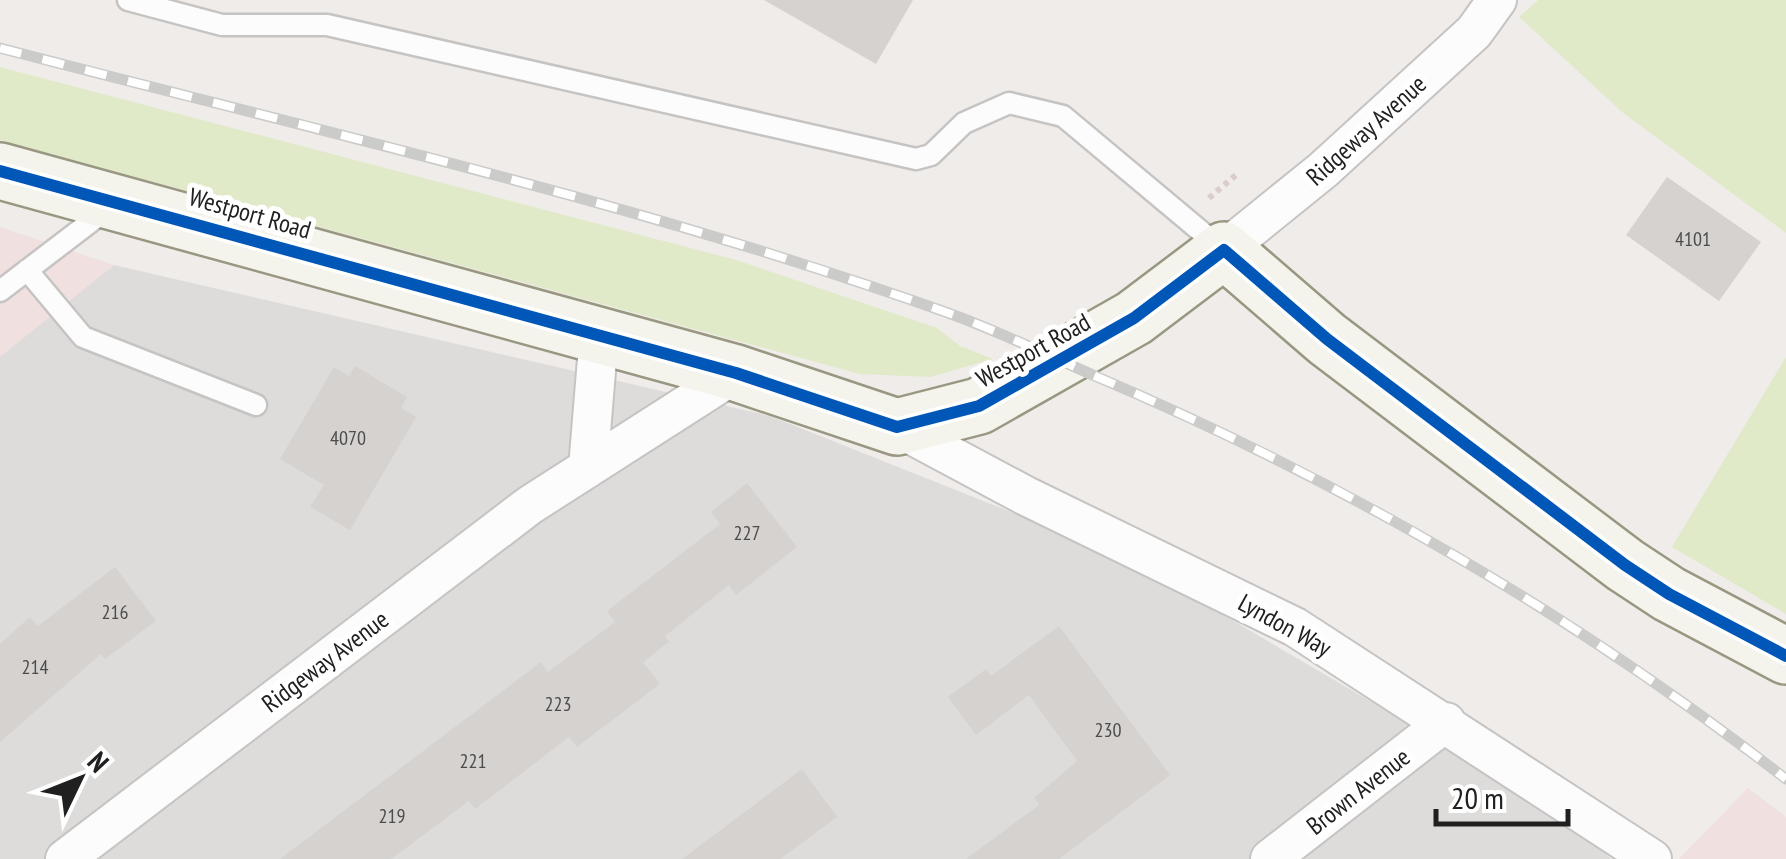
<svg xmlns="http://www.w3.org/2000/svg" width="1786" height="859" font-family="'PT Sans Narrow',sans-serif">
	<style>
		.residential { fill: #dedcda }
		.commercial { fill: #f0e0e0 }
		.grass { fill: #e0eac9 }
		.building { fill: #d5d2d0 }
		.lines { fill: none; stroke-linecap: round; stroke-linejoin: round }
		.lane-casing { stroke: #c6c4c3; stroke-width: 25 }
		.street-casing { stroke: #c6c4c3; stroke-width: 42 }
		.secondary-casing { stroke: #999781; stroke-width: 60 }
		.path { stroke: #dbcccc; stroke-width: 6; stroke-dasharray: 5 5; stroke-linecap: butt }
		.lane { stroke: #fdfcfc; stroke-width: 20 }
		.street { stroke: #fdfcfc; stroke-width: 38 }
		.secondary { stroke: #f4f3ec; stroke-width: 55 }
		.rail-casing { stroke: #cbcbca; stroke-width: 11 }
		.rail { stroke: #fff; stroke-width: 8; stroke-dasharray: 22; stroke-linecap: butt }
		.cycleway-casing { stroke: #fff; stroke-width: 19 }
		.cycleway { stroke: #0057b8; stroke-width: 12 }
		.labels { text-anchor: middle; stroke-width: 10; stroke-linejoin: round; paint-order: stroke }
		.number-label { font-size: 20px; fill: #4d4c4c }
		.street-label { font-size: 25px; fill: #202020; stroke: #fff }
	</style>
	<rect width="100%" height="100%" fill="#efece9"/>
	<path class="residential" d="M 114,265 L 770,416 L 1124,557 L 1536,798 L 1612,859 L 0,859 L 0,353 Z"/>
	<path class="commercial" d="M 0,227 L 114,265 L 0,357 Z
		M 1748,788 L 1786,817 L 1786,859 L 1679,859 Z"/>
	<path class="grass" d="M 1538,0 L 1786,0 L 1786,233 L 1622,112 L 1519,17 Z
		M 0,67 L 736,260 L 937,328 L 960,346 L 993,359 L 930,377 L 860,374 L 0,140 Z
		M 1786,357 L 1786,614 L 1672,547 Z"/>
	<path class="building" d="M 764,0 L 913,0 L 876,64 Z
		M 1667,177 L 1761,242 L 1719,301 L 1626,235 Z
		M 355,366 L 407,397 L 401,408 L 416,417 L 350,530 L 310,507 L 324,485 L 280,459 L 334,367 L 349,376 Z
		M 747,483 L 797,547 L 736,595 L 729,585 L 665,636 L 669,642 L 643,662 L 660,684 L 577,747 L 569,737 L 475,809 L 469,801 L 391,859 L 280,859 L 541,662 L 548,672 L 615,622 L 607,611 L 720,524 L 711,512 Z
		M 115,567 L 156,621 L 105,659 L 101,654 L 0,742 L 0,644 L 30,617 L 38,626 Z
		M 1059,626 L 1170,775 L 1059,859 L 966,859 L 1039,805 L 1034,798 L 1077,761 L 1029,695 L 976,735 L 948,697 L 986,669 L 991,676 Z
		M 802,769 L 837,817 L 780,859 L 682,859 Z"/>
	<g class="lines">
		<defs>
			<path id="lane" d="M 128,0 L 222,25 L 327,25 L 916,159 L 931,155 L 964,123 L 1009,103 L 1063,116 L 1222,249
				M 27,270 L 83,337 L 256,405
				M 0,291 L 110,207"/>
			<path id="street" d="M 1224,250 L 1323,170 L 1474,32 L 1497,0
				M 897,427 L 1026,496 L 1295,627 L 1652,859
				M 588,468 L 599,335
				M 65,859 L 530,505 L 736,373
				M 1270,859 L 1446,722"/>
			<path id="secondary" d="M 0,171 L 736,373 L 897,427 L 979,406 L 1134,318 L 1224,250 L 1327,339 L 1625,565 L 1669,594 L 1786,656"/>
		</defs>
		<use href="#lane" class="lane-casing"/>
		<use href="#street" class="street-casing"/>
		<use href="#secondary" class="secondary-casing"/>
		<path class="path" d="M 1209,198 L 1237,174"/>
		<use href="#lane" class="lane"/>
		<use href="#street" class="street"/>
		<use href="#secondary" class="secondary"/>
		<defs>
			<path id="rail" d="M 0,48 C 318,131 641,203 951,314 C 1000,332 1048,355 1095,376 C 1343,481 1573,614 1786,779"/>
		</defs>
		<use href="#rail" class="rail-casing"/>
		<use href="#rail" class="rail"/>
		<defs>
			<path id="cycleway" d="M 0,171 L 736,373 L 897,427 L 979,406 L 1134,318 L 1224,250 L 1327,339 L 1625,565 L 1669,594 L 1786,656"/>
		</defs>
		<use href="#cycleway" class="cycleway-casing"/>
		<use href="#cycleway" class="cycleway"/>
	</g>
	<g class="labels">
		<g class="number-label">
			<text x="1693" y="246">4101</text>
			<text x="348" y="445">4070</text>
			<text x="747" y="540">227</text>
			<text x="115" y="619">216</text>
			<text x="35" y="674">214</text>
			<text x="558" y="711">223</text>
			<text x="1108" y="737">230</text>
			<text x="473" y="768">221</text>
			<text x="392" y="823">219</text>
		</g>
		<g class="street-label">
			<text transform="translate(1366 130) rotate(-42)" y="9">Ridgeway Avenue</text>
			<text transform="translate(250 213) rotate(16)" y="9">Westport Road</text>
			<text transform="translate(1033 350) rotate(-29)" y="9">Westport Road</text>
			<text transform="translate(1285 625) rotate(29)" y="9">Lyndon Way</text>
			<text transform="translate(325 661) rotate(-37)" y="9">Ridgeway Avenue</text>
			<text transform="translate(1358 791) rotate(-38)" y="9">Brown Avenue</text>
		</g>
	</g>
	<g transform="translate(80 779) rotate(47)" stroke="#ffffff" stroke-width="8" paint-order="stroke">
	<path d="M0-8L18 38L0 25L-18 38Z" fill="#202020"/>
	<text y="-15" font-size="28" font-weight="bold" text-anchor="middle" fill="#202020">N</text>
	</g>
	<path d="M1436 809v15h132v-15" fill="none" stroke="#202020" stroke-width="5"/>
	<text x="1451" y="809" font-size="30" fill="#202020" stroke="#ffffff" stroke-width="8" paint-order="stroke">20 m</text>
</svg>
